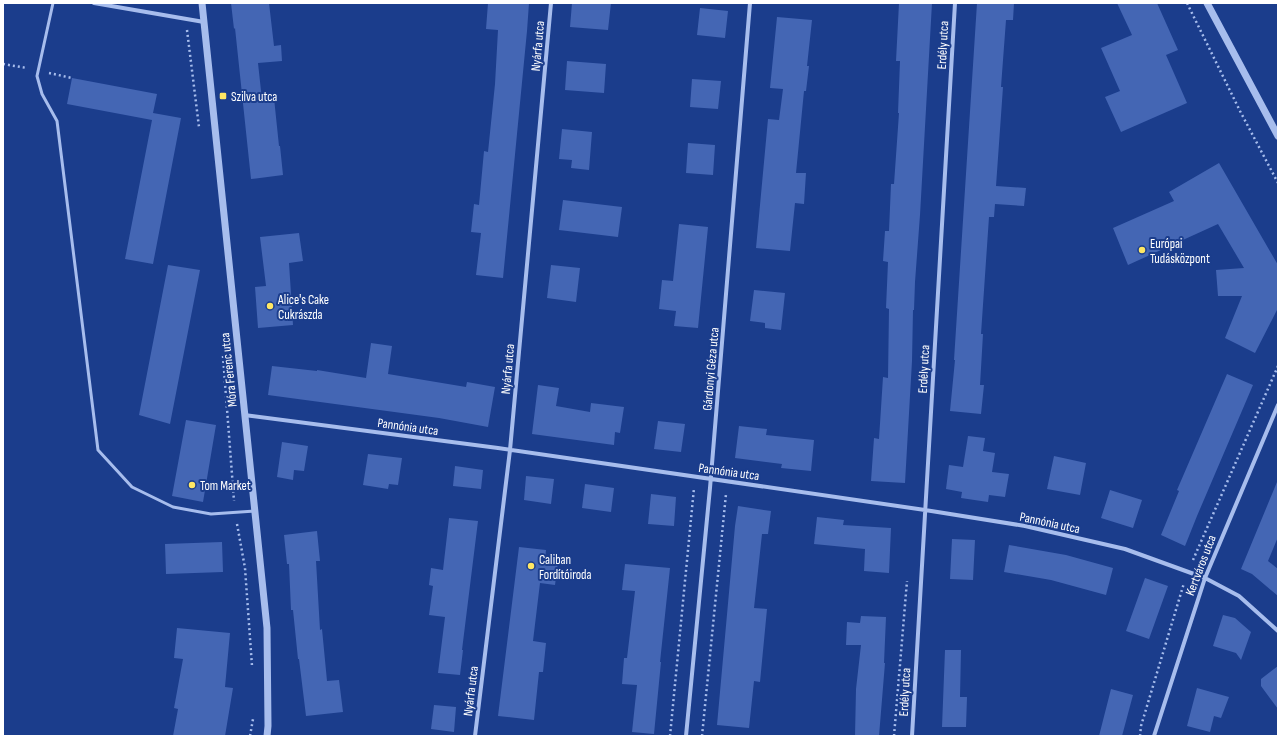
<svg xmlns="http://www.w3.org/2000/svg" width="1281" height="739" font-family="'Sofia Sans Condensed',sans-serif">
	<style>
		.building { fill: #4466b4 }
		.lines { fill: none; stroke-linecap: round; stroke-linejoin: round }
		.path { stroke: #a7bded; stroke-width: 2.5; stroke-dasharray: 2 3; stroke-linecap: butt }
		.service { stroke: #a7bded; stroke-width: 3 }
		.minor { stroke: #a7bded; stroke-width: 4 }
		.tertiary { stroke: #a7bded; stroke-width: 7 }
		.poi-dot { fill: #ffe764; stroke: #1b3d8c; stroke-width: 1.5 }
		.labels { text-anchor: middle; stroke-width: 4; stroke-linejoin: round; paint-order: stroke }
		.street-label { font-size: 13px; fill: #fff; stroke: #1b3d8c }
		.poi-label { font-size: 13px; fill: #fff; stroke: #1b3d8c; text-anchor: start }
	</style>
	<rect width="100%" height="100%" fill="#1b3d8c"/>
	<path class="building" d="M 231,3 L 269,3 L 274,46 L 281,45 L 282,61 L 258,63 L 262,100 L 274,98 L 279,146 L 280,146 L 283,175 L 251,179 L 235,28 L 234,29 Z
		M 488,3 L 529,3 L 527,31 L 503,278 L 476,275 L 481,233 L 471,232 L 474,204 L 479,205 L 484,151 L 488,152 L 495,84 L 498,30 L 486,29 Z
		M 572,3 L 611,3 L 608,30 L 570,27 Z
		M 899,3 L 932,3 L 920,215 L 915,282 L 914,310 L 913,310 L 912,361 L 905,483 L 871,481 L 874,438 L 879,439 L 883,377 L 888,378 L 889,309 L 886,308 L 888,262 L 883,261 L 885,231 L 889,231 L 891,184 L 894,184 L 899,113 L 898,113 L 900,61 L 896,61 Z
		M 977,3 L 1014,3 L 1013,20 L 1006,20 L 1001,87 L 1003,87 L 996,186 L 1026,188 L 1024,206 L 995,204 L 994,217 L 989,217 L 981,334 L 983,334 L 980,385 L 984,385 L 981,414 L 950,411 L 955,360 L 954,360 Z
		M 1117,3 L 1157,3 L 1178,50 L 1166,55 L 1187,103 L 1121,132 L 1105,97 L 1120,91 L 1101,48 L 1132,35 Z
		M 700,8 L 728,11 L 725,38 L 697,35 Z
		M 777,17 L 812,20 L 807,66 L 809,66 L 806,91 L 804,91 L 796,173 L 806,173 L 804,204 L 795,203 L 790,251 L 756,248 L 768,119 L 779,120 L 783,89 L 770,88 Z
		M 567,61 L 606,64 L 604,93 L 565,90 Z
		M 72,78 L 157,94 L 153,113 L 181,118 L 153,264 L 125,259 L 152,120 L 67,104 Z
		M 692,79 L 721,81 L 718,109 L 690,107 Z
		M 562,129 L 592,132 L 589,170 L 571,168 L 572,160 L 559,159 Z
		M 688,143 L 715,145 L 713,175 L 686,173 Z
		M 1219,163 L 1278,265 L 1278,308 L 1255,353 L 1225,338 L 1242,296 L 1218,296 L 1216,270 L 1244,268 L 1218,224 L 1128,265 L 1113,228 L 1174,201 L 1169,192 Z
		M 563,200 L 622,207 L 618,237 L 559,230 Z
		M 679,224 L 708,227 L 698,328 L 674,326 L 676,311 L 659,309 L 662,280 L 673,281 Z
		M 299,233 L 303,261 L 289,263 L 293,325 L 258,328 L 255,287 L 266,286 L 260,237 Z
		M 168,265 L 200,270 L 170,424 L 139,415 Z
		M 551,265 L 580,268 L 576,302 L 547,298 Z
		M 754,290 L 785,293 L 781,330 L 765,328 L 765,323 L 750,321 Z
		M 371,343 L 392,346 L 388,374 L 466,387 L 467,382 L 495,387 L 488,427 L 439,418 L 268,395 L 272,366 L 317,371 L 317,370 L 366,378 Z
		M 1227,374 L 1253,385 L 1197,516 L 1185,546 L 1161,535 L 1179,491 L 1177,490 Z
		M 538,385 L 559,388 L 556,406 L 590,412 L 591,403 L 624,407 L 620,433 L 615,432 L 614,445 L 532,434 Z
		M 186,420 L 216,425 L 203,502 L 172,496 Z
		M 658,421 L 685,424 L 681,452 L 654,449 Z
		M 739,426 L 767,429 L 766,435 L 814,440 L 811,471 L 781,468 L 782,464 L 735,458 Z
		M 968,436 L 985,438 L 983,451 L 995,453 L 992,472 L 1009,474 L 1005,497 L 989,495 L 988,502 L 961,498 L 962,492 L 946,489 L 949,465 L 963,467 Z
		M 282,442 L 308,446 L 304,471 L 294,470 L 293,480 L 277,477 Z
		M 368,454 L 402,458 L 398,485 L 389,484 L 388,489 L 363,485 Z
		M 1054,456 L 1086,463 L 1080,495 L 1047,489 Z
		M 455,466 L 483,470 L 481,489 L 453,486 Z
		M 526,476 L 554,479 L 551,504 L 524,500 Z
		M 1277,482 L 1278,537 L 1268,561 L 1278,569 L 1278,596 L 1252,574 L 1241,569 Z
		M 585,484 L 614,488 L 611,512 L 582,508 Z
		M 1110,490 L 1142,500 L 1133,528 L 1101,518 Z
		M 651,494 L 676,497 L 674,526 L 648,524 Z
		M 738,506 L 771,511 L 768,534 L 762,534 L 754,608 L 767,609 L 760,682 L 754,681 L 749,728 L 717,725 L 735,526 Z
		M 817,517 L 844,520 L 843,525 L 891,528 L 889,573 L 864,571 L 865,549 L 814,544 Z
		M 449,518 L 478,521 L 462,650 L 463,650 L 460,675 L 438,673 L 445,617 L 429,615 L 433,586 L 429,585 L 431,568 L 443,570 Z
		M 317,531 L 320,561 L 316,561 L 320,630 L 322,629 L 327,681 L 339,680 L 343,712 L 306,716 L 299,659 L 298,659 L 293,610 L 291,610 L 289,564 L 287,564 L 284,535 Z
		M 952,539 L 975,540 L 973,580 L 950,579 Z
		M 222,542 L 223,572 L 166,574 L 165,544 Z
		M 1009,545 L 1066,555 L 1113,568 L 1106,595 L 1051,580 L 1004,572 Z
		M 519,547 L 546,550 L 545,560 L 558,562 L 555,585 L 540,583 L 533,641 L 546,643 L 543,672 L 539,672 L 534,720 L 498,716 Z
		M 625,564 L 670,568 L 660,662 L 661,662 L 654,734 L 632,732 L 637,685 L 622,684 L 624,658 L 627,658 L 635,591 L 622,590 Z
		M 1145,578 L 1168,586 L 1149,639 L 1126,631 Z
		M 1223,615 L 1235,618 L 1251,632 L 1241,660 L 1236,653 L 1213,646 Z
		M 861,616 L 886,617 L 884,663 L 885,663 L 879,736 L 855,736 L 856,689 L 861,645 L 846,645 L 847,622 L 860,623 Z
		M 177,628 L 230,633 L 225,687 L 233,688 L 225,736 L 173,736 L 178,709 L 174,708 L 183,659 L 174,658 Z
		M 945,650 L 961,650 L 960,697 L 967,697 L 966,727 L 942,727 Z
		M 1278,666 L 1278,709 L 1261,686 L 1261,679 Z
		M 1197,688 L 1229,697 L 1221,718 L 1214,716 L 1210,732 L 1187,726 Z
		M 1111,689 L 1133,695 L 1122,736 L 1099,736 Z
		M 434,705 L 456,707 L 454,732 L 431,729 Z"/>
	<g class="lines">
		<path class="path" d="M 1187,3 L 1240,111 L 1278,183
			M 187,30 L 199,127
			M 3,64 L 27,68
			M 49,73 L 72,78
			M 223,356 L 234,501
			M 237,524 L 245,568 L 252,666
			M 1193,560 L 1278,366
			M 250,736 L 253,719
			M 670,736 L 694,488
			M 702,736 L 726,494
			M 894,736 L 907,581
			M 1140,736 L 1141,726 L 1184,583"/>
		<path class="service" d="M 53,3 L 37,76 L 42,94 L 57,121 L 98,450 L 132,487 L 173,507 L 211,514 L 255,511"/>
		<path class="minor" d="M 94,3 L 204,22
			M 244,415 L 498,448 L 925,510 L 1025,526 L 1125,549 L 1205,578 L 1239,596 L 1278,631
			M 475,736 L 510,450 L 551,3
			M 686,736 L 710,488 L 750,3
			M 912,736 L 955,3
			M 1154,736 L 1205,578 L 1278,405"/>
		<path class="tertiary" d="M 202,3 L 267,628 L 268,726 L 267,736
			M 1207,3 L 1278,136"/>
	</g>
	<g class="poi-dot">
		<rect x="219" y="92" width="8" height="8" rx="2"/>
		<circle cx="1142" cy="250" r="4"/>
		<circle cx="270" cy="306" r="4"/>
		<circle cx="192" cy="485" r="4"/>
		<circle cx="531" cy="566" r="4"/>
	</g>
	<g class="labels">
		<g class="street-label">
			<text transform="translate(942 45) rotate(-87)" y="5">Erdély utca</text>
			<text transform="translate(537 46) rotate(-85)" y="5">Nyárfa utca</text>
			<text transform="translate(507 369) rotate(-85)" y="5">Nyárfa utca</text>
			<text transform="translate(710 369) rotate(-85)" y="5">Gárdonyi Géza utca</text>
			<text transform="translate(923 369) rotate(-87)" y="5">Erdély utca</text>
			<text transform="translate(228 370) rotate(-96)" y="5">Móra Ferenc utca</text>
			<text transform="translate(408 426) rotate(8)" y="5">Pannónia utca</text>
			<text transform="translate(729 471) rotate(8)" y="5">Pannónia utca</text>
			<text transform="translate(1050 522) rotate(12)" y="5">Pannónia utca</text>
			<text transform="translate(1200 565) rotate(-69)" y="5">Kertváros utca</text>
			<text transform="translate(470 691) rotate(-83)" y="5">Nyárfa utca</text>
			<text transform="translate(904 692) rotate(-87)" y="5">Erdély utca</text>
		</g>
		<g class="poi-label">
			<text x="231" y="101">Szilva utca</text>
			<text x="1150" y="248">Európai<tspan x="1150" dy="15">Tudásközpont</tspan></text>
			<text x="278" y="304">Alice's Cake<tspan x="278" dy="15">Cukrászda</tspan></text>
			<text x="200" y="490">Tom Market</text>
			<text x="539" y="564">Caliban<tspan x="539" dy="15">Fordítóiroda</tspan></text>
		</g>
	</g>
	<rect width="1281" height="739" fill="none" stroke="#ffffff" stroke-width="8"/>
</svg>
